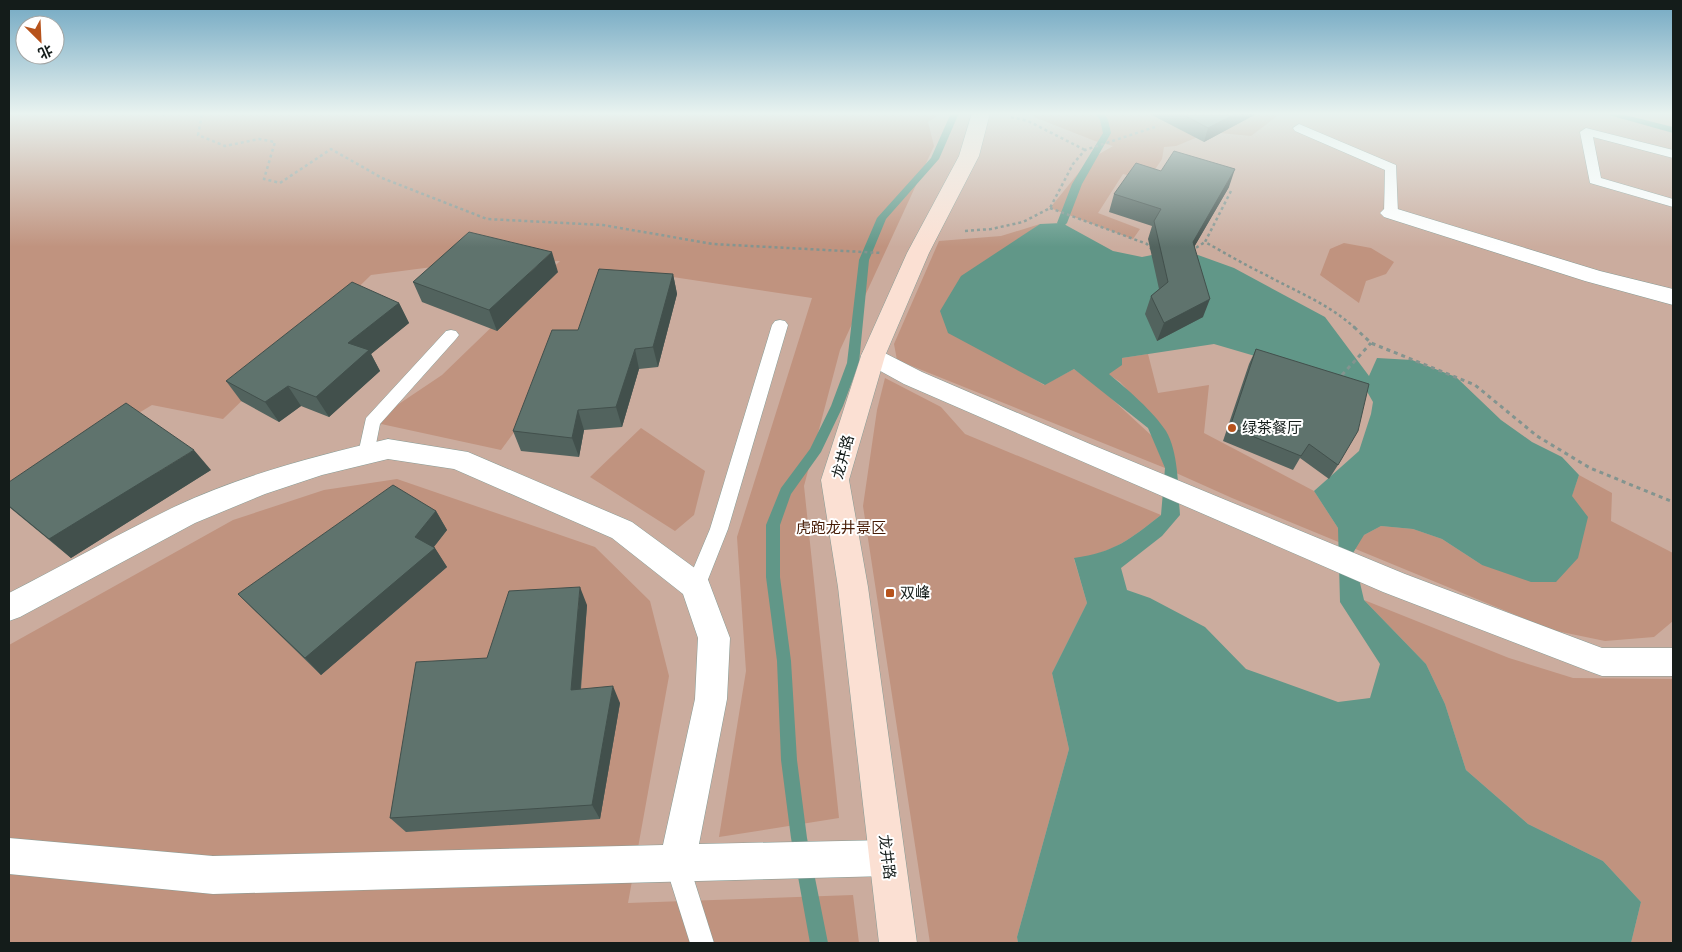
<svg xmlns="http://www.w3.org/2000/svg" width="1682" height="952" font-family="Rubik,'Noto Sans SC',sans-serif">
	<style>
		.green { fill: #cbac9e }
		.forest { fill: #c0937f }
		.water { fill: #619788; fill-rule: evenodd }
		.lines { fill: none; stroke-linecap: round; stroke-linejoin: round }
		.stream { fill: #619788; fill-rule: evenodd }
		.lane-casing { stroke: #879c96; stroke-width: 1 }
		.street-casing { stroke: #879c96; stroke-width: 1 }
		.secondary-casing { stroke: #879c96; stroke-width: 1 }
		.path-far1 { stroke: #83948f; stroke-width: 2.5; stroke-dasharray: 3 3; stroke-linecap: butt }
		.path { stroke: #83948f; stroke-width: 3; stroke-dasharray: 4 4; stroke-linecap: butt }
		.lane { fill: #fff; fill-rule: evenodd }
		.street { fill: #fff; fill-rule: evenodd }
		.secondary { fill: #fbe0d3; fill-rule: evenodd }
		.wall { fill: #52635e }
		.shaded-wall { fill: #42504c }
		.building { fill: #5f736d; stroke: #42504c }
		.poi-dot { fill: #b7531c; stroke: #fff; stroke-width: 2 }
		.labels { text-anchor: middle; stroke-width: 4; stroke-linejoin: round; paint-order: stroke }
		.poi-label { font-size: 15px; fill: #141c1a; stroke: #fff; text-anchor: start }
		.street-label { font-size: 15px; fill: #141c1a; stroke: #fff }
		.park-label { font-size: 15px; fill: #471c06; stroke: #fff }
	</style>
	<rect width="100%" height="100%" fill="#cee4dd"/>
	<path class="green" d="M 9,113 L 1673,113 L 1673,943 L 9,943 Z"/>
	<path class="forest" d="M 9,113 L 901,113 L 909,116 L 908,113 L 942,113 L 928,122 L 934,146 L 840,350 L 804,486 L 839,818 L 719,837 L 746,671 L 737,537 L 812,298 L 633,271 L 501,450 L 372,422 L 442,375 L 560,261 L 440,266 L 371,275 L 223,419 L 152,405 L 9,491 Z
		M 1031,113 L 1281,113 L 1251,136 L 1210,132 L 1176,146 L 1164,147 L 1162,159 L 1148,180 L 1123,174 L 1098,213 L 1140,229 L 1133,239 L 1050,208 L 1089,160 L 1113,146 L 1095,141 L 1034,117 Z
		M 1040,224 L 1022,237 L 999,358 L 1044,385 L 1074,369 L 1100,388 L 1152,436 L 1165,467 L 1166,432 L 1120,382 L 1108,374 L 1122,358 L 1148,354 L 1158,393 L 1209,385 L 1204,433 L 1314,491 L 1338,528 L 1364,535 L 1381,526 L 1413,529 L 1442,539 L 1482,565 L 1572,495 L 1579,475 L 1612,493 L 1611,521 L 1673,553 L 1673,621 L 1654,637 L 1605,641 L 1552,630 L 1232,498 L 1165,468 L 897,360 L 894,344 L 939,241 L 1001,236 Z
		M 1344,243 L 1371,248 L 1394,262 L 1386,274 L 1366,281 L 1359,303 L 1320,275 L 1330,249 Z
		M 885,378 L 941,407 L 965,434 L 1161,515 C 1129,540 1115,552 1074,559 L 1087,603 L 1052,673 L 1069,749 L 1017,937 L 1018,943 L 930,943 L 863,506 L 877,410 Z
		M 641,428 L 705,471 L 694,515 L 675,531 L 590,477 Z
		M 397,479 L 595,547 L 650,601 L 669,676 L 628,903 L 853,895 L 859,943 L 9,943 L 9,645 L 233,520 L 324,490 Z
		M 1364,600 L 1509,658 L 1573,678 L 1673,679 L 1673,943 L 1631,943 L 1641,902 L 1603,861 L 1528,824 L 1466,770 L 1445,704 L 1426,664 Z"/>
	<path class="water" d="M 1062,223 L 1113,251 L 1142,257 L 1167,252 L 1198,255 L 1234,268 L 1325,317 L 1369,376 L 1377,358 L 1412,360 L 1456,377 L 1501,420 L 1532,442 L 1562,457 L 1579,475 L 1572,496 L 1588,517 L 1578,558 L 1556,582 L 1531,582 L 1482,565 L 1442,539 L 1413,529 L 1381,526 L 1364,535 L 1353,553 L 1364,600 L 1426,664 L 1445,704 L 1466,770 L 1528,824 L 1603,861 L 1641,902 L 1631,943 L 1018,943 L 1017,937 L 1069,749 L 1052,673 L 1087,603 L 1074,558 C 1115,552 1129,540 1161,515 L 1165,468 L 1148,428 L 1074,369 L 1045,385 L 948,333 L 940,311 L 961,276 L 1040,224 ZM 1214,344 L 1365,388 L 1373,402 L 1371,414 L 1359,451 L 1314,491 L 1338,528 L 1340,602 L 1380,664 L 1370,698 L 1338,702 L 1246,669 L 1205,627 L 1150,598 L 1127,590 L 1121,568 L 1162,536 L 1180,515 C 1178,490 1179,453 1166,431 C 1153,411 1127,389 1109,374 L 1122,365 L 1122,358 Z"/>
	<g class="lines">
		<path class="stream" d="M 951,113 L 959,113 L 939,159 L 886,219 L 869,260 L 859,363 L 843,406 L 821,452 L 791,494 L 780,525 L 780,577 L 791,661 L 797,760 L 807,838 L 828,943 L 810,943 L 791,838 L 781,760 L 777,661 L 766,577 L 766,525 L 781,488 L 810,449 L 831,406 L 847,363 L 859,260 L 877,218 L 931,158 Z
			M 1095,113 L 1104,113 L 1108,120 L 1111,133 L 1082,184 L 1067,223 L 1065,225 L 1059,225 L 1057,223 L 1072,184 L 1103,133 L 1100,120 Z
			M 1602,113 L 1617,113 L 1673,127 L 1673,133 Z"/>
		<defs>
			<path id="lane" d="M 1299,124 L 1396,165 L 1398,213 L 1396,216 L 1386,216 L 1384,213 L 1385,170 L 1295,131 L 1293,128 Z
				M 1586,128 L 1673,150 L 1673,158 L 1593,137 L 1601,178 L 1673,199 L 1673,207 L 1590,183 L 1580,132 Z
				M 780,320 L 785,321 L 788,325 L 728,529 L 703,592 L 696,594 L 689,592 L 686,586 L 710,529 L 772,325 L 775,321 Z
				M 451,330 L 456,331 L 459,335 L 456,339 L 380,424 L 373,459 L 367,461 L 361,459 L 358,454 L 366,418 L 446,331 Z
				M 677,852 L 685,856 L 689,864 L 714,943 L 690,943 L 665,864 L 669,856 Z"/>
			<path id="street" d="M 1391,207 L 1600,271 L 1673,289 L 1673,305 L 1585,281 L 1384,217 L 1380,213 L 1384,209 Z
				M 873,347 L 922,372 L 1090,444 L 1405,574 L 1602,648 L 1673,648 L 1673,676 L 1602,676 L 1591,672 L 1383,592 L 904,384 L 864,362 L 861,356 L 864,350 Z
				M 388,439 L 468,452 L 632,522 L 707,577 L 730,638 L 727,699 L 699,844 L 887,840 L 900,845 L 905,858 L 900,871 L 887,876 L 213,894 L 9,874 L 9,838 L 213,856 L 663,845 L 695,699 L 698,638 L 683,594 L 612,538 L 454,469 L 388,459 L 322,475 L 265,494 L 195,523 L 20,617 L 9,621 L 9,593 C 64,565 118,534 174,507 C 242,475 315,456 388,439 Z"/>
			<path id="secondary" d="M 972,113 L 990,113 L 979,156 L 929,253 L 885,356 L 849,480 L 868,587 L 917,943 L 879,943 L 838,587 L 821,480 L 861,356 L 907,253 L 959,156 Z"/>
		</defs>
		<use href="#lane" class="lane-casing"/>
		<use href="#street" class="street-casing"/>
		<use href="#secondary" class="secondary-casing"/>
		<path class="path-far1" d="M 156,113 L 163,115 L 179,113
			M 196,113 L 202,115 L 198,135 L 225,146 L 259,139 L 275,142 L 264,179 L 280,183 L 331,149 L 382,178 L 487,219 L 603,225 L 713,244 L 882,253
			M 1011,117 L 1028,121 L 1085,150
			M 1231,191 L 1205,242 C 1225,253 1245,265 1266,275 C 1297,292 1329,304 1355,328
			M 1050,208 L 1147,244 L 1153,251
			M 965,231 L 991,229 L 1023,222 L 1050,208 L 1073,164 L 1085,150 L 1158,126
			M 1191,251 L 1205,242"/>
		<path class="path" d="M 1354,327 L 1371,343 L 1475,385 L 1537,436 L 1590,468 L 1673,502
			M 1342,375 L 1371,343"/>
		<use href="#lane" class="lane"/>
		<use href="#street" class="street"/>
		<use href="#secondary" class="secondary"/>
	</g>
	<path class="wall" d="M 1148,113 L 1258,113 L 1204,142 Z
		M 1161,171 L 1229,187 L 1194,247 L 1203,317 L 1157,341 L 1145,314 L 1151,296 L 1159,289 L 1148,239 L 1152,226 L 1109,212 L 1114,194 Z
		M 558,272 L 497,331 L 422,302 L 413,282 Z
		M 673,274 L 677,294 L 658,367 L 639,369 L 622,427 L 584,430 L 579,457 L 521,451 L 513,431 L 578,330 Z
		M 399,303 L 409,323 L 371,354 L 380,371 L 329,417 L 301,406 L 279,422 L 241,401 L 226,381 Z
		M 1256,349 L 1338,465 L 1329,479 L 1300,458 L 1293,470 L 1223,441 L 1249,364 Z
		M 211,470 L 71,558 L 9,507 L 9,482 Z
		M 436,511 L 447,530 L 434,547 L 447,567 L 321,675 L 256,612 L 238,594 Z
		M 587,605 L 581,689 L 620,703 L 600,819 L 406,832 L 390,818 L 487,658 Z"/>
	<path class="shaded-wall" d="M 1237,113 L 1258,113 L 1204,142 L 1208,128 Z
		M 1235,169 L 1229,187 L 1186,261 L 1193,242 Z
		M 552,252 L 558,272 L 497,331 L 489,310 Z
		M 673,274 L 677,294 L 658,367 L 653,347 Z
		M 1210,299 L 1203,317 L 1157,341 L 1164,323 Z
		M 399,303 L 409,323 L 371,354 L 380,371 L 329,417 L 316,397 L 348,343 Z
		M 635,349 L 639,369 L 622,427 L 616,407 Z
		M 288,386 L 301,406 L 279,422 L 265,402 Z
		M 578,410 L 584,430 L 579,457 L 572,438 Z
		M 194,450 L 211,470 L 71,558 L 49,539 Z
		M 436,511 L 447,530 L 428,554 L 435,548 L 447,567 L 321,675 L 305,658 L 415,537 Z
		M 580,587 L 587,605 L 579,706 L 571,690 Z
		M 613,686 L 620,703 L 600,819 L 592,805 Z"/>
	<path class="building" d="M 1180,113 L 1237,113 L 1208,128 Z
		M 1174,151 L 1235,169 L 1193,242 L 1210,299 L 1164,323 L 1151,296 L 1168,282 L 1154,221 L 1161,209 L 1114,194 L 1136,163 L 1161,171 Z
		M 469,232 L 552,252 L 489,310 L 413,282 Z
		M 599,269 L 673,274 L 653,347 L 635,349 L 616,407 L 578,410 L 572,438 L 513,431 L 552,330 L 578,330 Z
		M 352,282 L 399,303 L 348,343 L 369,350 L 316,397 L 288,386 L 265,402 L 226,381 Z
		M 1256,349 L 1369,384 L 1358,431 L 1338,465 L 1309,444 L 1301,456 L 1230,427 Z
		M 126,403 L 194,450 L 49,539 L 9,506 L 9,482 Z
		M 393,485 L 436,511 L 415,537 L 435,548 L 305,658 L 238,594 Z
		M 580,587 L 571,690 L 613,686 L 592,805 L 390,818 L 416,662 L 487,658 L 509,591 Z"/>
	<linearGradient id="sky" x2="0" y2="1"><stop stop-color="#72a8c2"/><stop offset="0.46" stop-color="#e9f3f0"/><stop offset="1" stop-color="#e9f3f0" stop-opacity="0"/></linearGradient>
	<rect width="1682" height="247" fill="url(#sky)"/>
	<g class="poi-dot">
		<circle cx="1232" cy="428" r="5"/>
		<rect x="885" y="588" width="10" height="10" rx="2.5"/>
	</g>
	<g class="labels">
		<g class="poi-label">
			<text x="1242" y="433">绿茶餐厅</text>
			<text x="900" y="598">双峰</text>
		</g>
		<g class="street-label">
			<text transform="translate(843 457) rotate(-75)" y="5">龙井路</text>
			<text transform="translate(887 857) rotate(83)" y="5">龙井路</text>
		</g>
		<g class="park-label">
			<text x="841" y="533">虎跑龙井景区</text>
		</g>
	</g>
	<rect width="1682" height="952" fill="none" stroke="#141c1a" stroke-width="20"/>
	<g transform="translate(40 40) rotate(156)"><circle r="24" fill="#ffffff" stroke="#a1a4a3"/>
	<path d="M0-4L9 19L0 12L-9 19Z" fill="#b7531c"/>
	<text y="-8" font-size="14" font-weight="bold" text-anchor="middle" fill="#141c1a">北</text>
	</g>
</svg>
